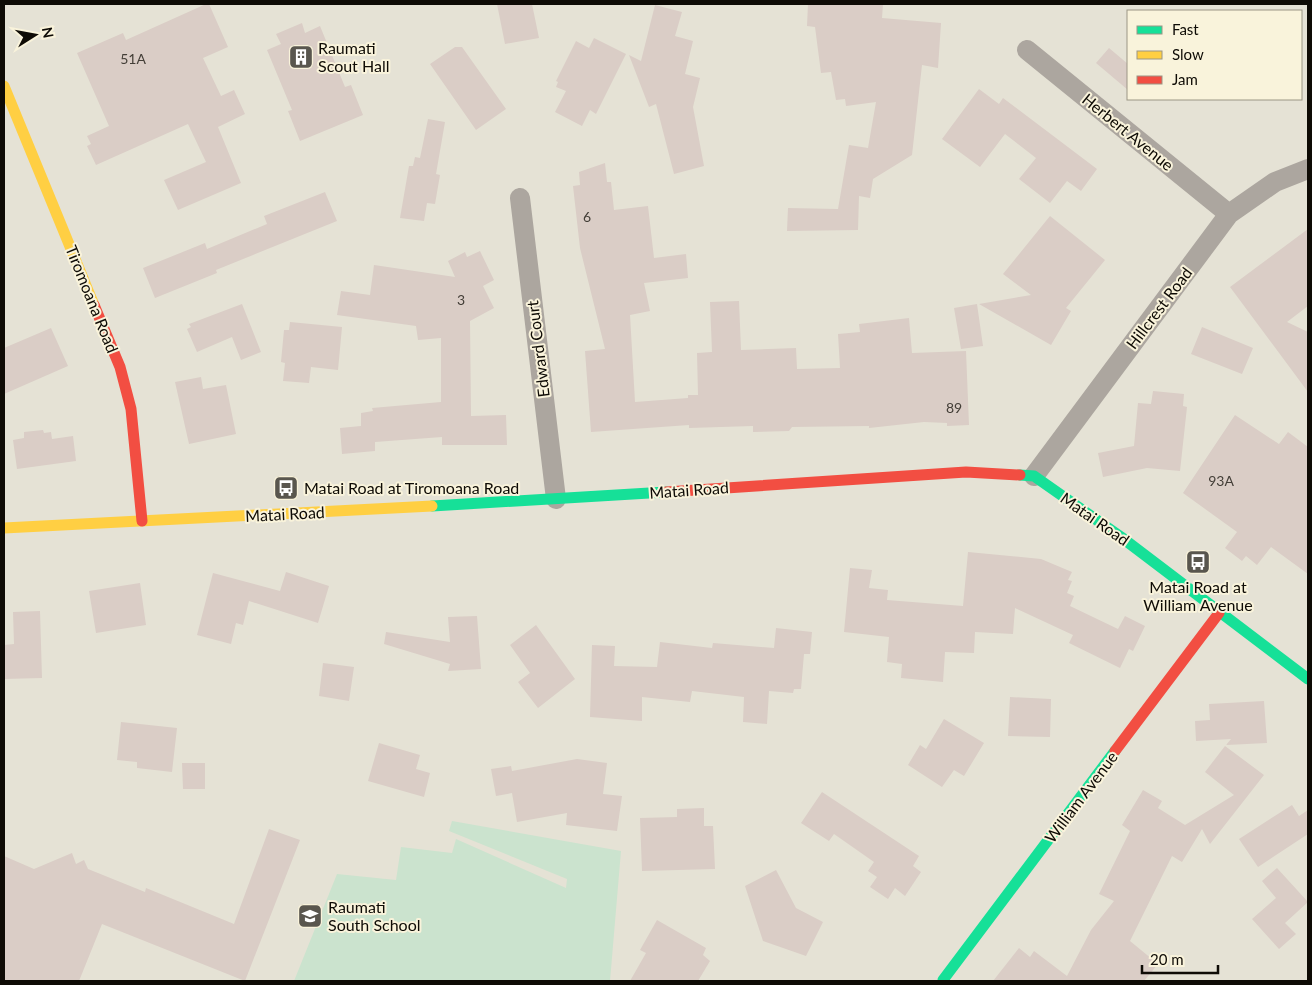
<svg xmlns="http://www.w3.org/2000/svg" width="1312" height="985" font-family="Lato,sans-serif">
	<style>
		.green { fill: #cbe3ce }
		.building { fill: #dacdc6 }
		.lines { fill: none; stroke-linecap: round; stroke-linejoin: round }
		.street { stroke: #aca69f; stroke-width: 20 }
		.fast { stroke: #16e098; stroke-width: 11 }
		.slow { stroke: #ffcf43; stroke-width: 11 }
		.jam { stroke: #f24e42; stroke-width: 11 }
		.labels { text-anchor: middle; stroke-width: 4; stroke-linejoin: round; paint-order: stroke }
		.number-label { font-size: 14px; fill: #433e37 }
		.poi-label { font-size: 16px; fill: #0e0b05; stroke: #f9f3db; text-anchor: start }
		.street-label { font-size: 16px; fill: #0e0b05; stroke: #f9f3db }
	</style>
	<rect width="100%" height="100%" fill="#e5e2d5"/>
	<path class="green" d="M 452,821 L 621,851 L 610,981 L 294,981 L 337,874 L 396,880 L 401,847 L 452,853 L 456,839 L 566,888 L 567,879 L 449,831 Z"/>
	<path class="building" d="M 206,4 L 209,4 L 228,47 L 203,58 L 221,96 L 234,90 L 245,114 L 218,127 L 241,183 L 178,210 L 164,180 L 206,162 L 188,124 L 96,165 L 87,146 L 91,144 L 87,136 L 109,126 L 77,53 L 123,33 L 126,40 Z
		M 497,4 L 532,4 L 539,38 L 505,44 Z
		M 808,4 L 883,4 L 882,18 L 941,23 L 938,68 L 922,65 L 912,155 L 873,179 L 870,198 L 859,196 L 858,230 L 787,231 L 788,208 L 838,209 L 849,145 L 868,148 L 876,102 L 846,106 L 845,99 L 836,100 L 831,72 L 821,73 L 815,27 L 807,26 Z
		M 655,5 L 682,12 L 675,36 L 693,41 L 685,74 L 700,78 L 693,107 L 704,166 L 674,174 L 656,104 L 649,107 L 629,55 L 641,61 Z
		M 302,23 L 305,33 L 320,26 L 345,87 L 351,85 L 363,115 L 300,141 L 288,111 L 292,110 L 267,50 L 281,44 L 276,34 Z
		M 594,38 L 626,54 L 596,114 L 590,110 L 582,126 L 555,112 L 566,91 L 556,87 L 558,82 L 556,81 L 576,41 L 589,48 Z
		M 455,47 L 462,47 L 506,109 L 476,130 L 430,64 Z
		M 1109,48 L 1128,64 L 1128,90 L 1096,63 Z
		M 979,89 L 999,104 L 1003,98 L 1097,169 L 1081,191 L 1067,181 L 1050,203 L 1019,179 L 1036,158 L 1005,134 L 980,167 L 942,139 Z
		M 428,119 L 445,122 L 436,174 L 440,175 L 435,204 L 427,203 L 424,221 L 400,218 L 409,166 L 413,166 L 415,157 L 420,158 Z
		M 605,163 L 607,182 L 611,182 L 614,210 L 648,206 L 654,258 L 686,254 L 688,278 L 644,283 L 650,311 L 630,315 L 635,402 L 688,398 L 688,395 L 698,395 L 697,353 L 712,352 L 710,302 L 739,301 L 741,350 L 796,348 L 797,369 L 840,368 L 838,334 L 860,332 L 859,324 L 909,318 L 912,353 L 966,351 L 969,425 L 947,426 L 947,423 L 924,422 L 869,428 L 869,426 L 792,427 L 789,431 L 753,432 L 753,426 L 689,428 L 689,425 L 591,432 L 585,351 L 605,349 L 580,248 L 573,186 L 580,185 L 579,172 Z
		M 325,192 L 337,221 L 216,270 L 217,273 L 155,298 L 143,268 L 205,243 L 207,249 L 267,224 L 264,216 Z
		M 1050,216 L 1105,260 L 1066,308 L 1071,311 L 1051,345 L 979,304 L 1031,295 L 1003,274 Z
		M 1308,229 L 1308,306 L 1287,322 L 1308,332 L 1308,392 L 1230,287 Z
		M 480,251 L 494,280 L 483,286 L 494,308 L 470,321 L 471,416 L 506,415 L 507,445 L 442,445 L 442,437 L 375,442 L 375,451 L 342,454 L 340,428 L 361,426 L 361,413 L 373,411 L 372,408 L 441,402 L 441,338 L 418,340 L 416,326 L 337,315 L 341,291 L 370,295 L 374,265 L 455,277 L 448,261 L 465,252 L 467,257 Z
		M 242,304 L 261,352 L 241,360 L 232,337 L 197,352 L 187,329 L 191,327 L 189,324 Z
		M 977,304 L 983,346 L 961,349 L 954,308 Z
		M 290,322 L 342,327 L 338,370 L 311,367 L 309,383 L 283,381 L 285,363 L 281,362 L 284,330 L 289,330 Z
		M 1202,327 L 1253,348 L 1242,374 L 1191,354 Z
		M 51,328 L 68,366 L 4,394 L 4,348 Z
		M 201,377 L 203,389 L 226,385 L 236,434 L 189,444 L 175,382 Z
		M 1153,391 L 1184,394 L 1183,406 L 1187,407 L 1180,471 L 1147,468 L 1103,477 L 1098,453 L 1134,446 L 1138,403 L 1151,404 Z
		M 1235,415 L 1279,444 L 1288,432 L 1308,447 L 1308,574 L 1271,547 L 1257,565 L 1246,556 L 1242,561 L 1225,548 L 1237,532 L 1183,493 Z
		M 43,430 L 44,433 L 51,432 L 52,439 L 73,436 L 76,461 L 17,469 L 13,440 L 24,438 L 24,432 Z
		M 968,552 L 1041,559 L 1072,572 L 1068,580 L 1072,581 L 1067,593 L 1074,596 L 1070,606 L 1118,629 L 1125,616 L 1145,626 L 1133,651 L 1129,649 L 1120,668 L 1069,643 L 1073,635 L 1015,608 L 1013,634 L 975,632 L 974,653 L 945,652 L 943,682 L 901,678 L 902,664 L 887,662 L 889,637 L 844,632 L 850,568 L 872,570 L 869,588 L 888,590 L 887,600 L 963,606 Z
		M 286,572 L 329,586 L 318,623 L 249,601 L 243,625 L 236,623 L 231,644 L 197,635 L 213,573 L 280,591 Z
		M 140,583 L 146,625 L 96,633 L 89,591 Z
		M 40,611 L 42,678 L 4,679 L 4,645 L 14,644 L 13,612 Z
		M 477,616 L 481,669 L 448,671 L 450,664 L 384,644 L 386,632 L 450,642 L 448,617 Z
		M 536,625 L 575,679 L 538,708 L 518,682 L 530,673 L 510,645 Z
		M 776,628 L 812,632 L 810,654 L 804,654 L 801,689 L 794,689 L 793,693 L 769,691 L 767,724 L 743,722 L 744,697 L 692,691 L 690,702 L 642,697 L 642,721 L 590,717 L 592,645 L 615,646 L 614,666 L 657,667 L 660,642 L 712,648 L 713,643 L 774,648 Z
		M 323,663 L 354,667 L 349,701 L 319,696 Z
		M 1010,697 L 1051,699 L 1050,737 L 1008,736 Z
		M 1264,701 L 1267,743 L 1226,745 L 1231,739 L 1196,741 L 1195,721 L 1210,720 L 1209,704 Z
		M 944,719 L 984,743 L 964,776 L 954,770 L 942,787 L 908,765 L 920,745 L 926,749 Z
		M 121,722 L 177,728 L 172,772 L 137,768 L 137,762 L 117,760 Z
		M 379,743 L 420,755 L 416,769 L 430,773 L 424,797 L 368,781 Z
		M 1225,746 L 1264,775 L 1210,844 L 1202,829 L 1182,862 L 1172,856 L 1130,941 L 1158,964 L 1144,981 L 993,981 L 1019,948 L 1030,957 L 1034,951 L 1067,976 L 1091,930 L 1114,901 L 1099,894 L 1130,831 L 1122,825 L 1143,790 L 1162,801 L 1158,808 L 1185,825 L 1234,795 L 1205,772 Z
		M 577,759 L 607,763 L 603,794 L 622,796 L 617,831 L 566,825 L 567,813 L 517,822 L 512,793 L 496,796 L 491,769 L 511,766 L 512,771 Z
		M 182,763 L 205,763 L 205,789 L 183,789 Z
		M 822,792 L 919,856 L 913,866 L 921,872 L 905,896 L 895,888 L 888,899 L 870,887 L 877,877 L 868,871 L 874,862 L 834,834 L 829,841 L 801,823 Z
		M 1292,805 L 1299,816 L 1308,810 L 1308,834 L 1258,867 L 1239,839 Z
		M 704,808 L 704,826 L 713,826 L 715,869 L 642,871 L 640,818 L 677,817 L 677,809 Z
		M 269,829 L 300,840 L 245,981 L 102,924 L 79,981 L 4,981 L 4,856 L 34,869 L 72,853 L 76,864 L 84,860 L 88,869 L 145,892 L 146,888 L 234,924 Z
		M 1277,868 L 1308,902 L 1285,923 L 1296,934 L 1279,949 L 1252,919 L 1276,898 L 1262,881 Z
		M 776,870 L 796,908 L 823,922 L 806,956 L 763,941 L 745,886 Z
		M 657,920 L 706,948 L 703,955 L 710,961 L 698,981 L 630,981 L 646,953 L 640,950 Z"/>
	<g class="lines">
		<path class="street" d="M 1027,50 L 1229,214
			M 520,198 L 556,499
			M 1034,476 L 1229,214 L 1275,182 L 1308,169"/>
		<path class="fast" d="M 1020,475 L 1034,476 L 1121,537 L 1308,679
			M 432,506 L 666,492
			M 943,980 L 1115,751"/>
		<path class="slow" d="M 4,86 L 94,305
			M 4,528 L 432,506"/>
		<path class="jam" d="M 94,305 L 120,367 L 131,409 L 142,521
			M 666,492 L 966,472 L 1020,475
			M 1115,751 L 1219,613"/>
	</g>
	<defs>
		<symbol id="building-square" viewBox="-11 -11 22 22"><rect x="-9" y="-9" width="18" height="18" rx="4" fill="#59564e" stroke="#f9f3db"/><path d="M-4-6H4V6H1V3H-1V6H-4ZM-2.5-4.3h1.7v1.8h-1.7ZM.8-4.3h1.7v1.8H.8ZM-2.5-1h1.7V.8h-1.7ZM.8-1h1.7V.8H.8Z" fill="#fff"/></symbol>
		<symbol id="bus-square" viewBox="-11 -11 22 22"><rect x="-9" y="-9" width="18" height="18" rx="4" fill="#59564e" stroke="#f9f3db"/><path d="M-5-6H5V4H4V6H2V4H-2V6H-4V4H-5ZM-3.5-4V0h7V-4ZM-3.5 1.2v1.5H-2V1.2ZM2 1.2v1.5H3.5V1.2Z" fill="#fff"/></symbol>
		<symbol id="school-square" viewBox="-11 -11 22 22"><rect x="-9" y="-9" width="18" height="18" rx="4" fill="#59564e" stroke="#f9f3db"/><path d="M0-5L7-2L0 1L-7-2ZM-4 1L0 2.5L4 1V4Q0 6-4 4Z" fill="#fff"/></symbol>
	</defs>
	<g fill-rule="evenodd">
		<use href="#building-square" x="287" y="43" width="28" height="28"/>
		<use href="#bus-square" x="272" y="474" width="28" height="28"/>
		<use href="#bus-square" x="1184" y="548" width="28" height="28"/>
		<use href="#school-square" x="296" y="902" width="28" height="28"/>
	</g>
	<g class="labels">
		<g class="number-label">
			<text x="133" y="64">51A</text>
			<text x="587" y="222">6</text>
			<text x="461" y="305">3</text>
			<text x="954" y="413">89</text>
			<text x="1221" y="486">93A</text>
		</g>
		<g class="poi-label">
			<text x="318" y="54">Raumati<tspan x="318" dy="18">Scout Hall</tspan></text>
			<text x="304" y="494">Matai Road at Tiromoana Road</text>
			<text x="1198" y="593" text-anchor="middle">Matai Road at<tspan x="1198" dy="18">William Avenue</tspan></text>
			<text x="328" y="913">Raumati<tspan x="328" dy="18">South School</tspan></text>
		</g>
		<g class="street-label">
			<text transform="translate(1128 132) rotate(39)" y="6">Herbert Avenue</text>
			<text transform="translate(92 299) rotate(68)" y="6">Tiromoana Road</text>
			<text transform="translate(1159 308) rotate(-53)" y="6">Hillcrest Road</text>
			<text transform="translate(538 349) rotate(-97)" y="6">Edward Court</text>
			<text transform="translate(689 490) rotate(-4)" y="6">Matai Road</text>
			<text transform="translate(285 514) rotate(-3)" y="6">Matai Road</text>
			<text transform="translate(1095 519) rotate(35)" y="6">Matai Road</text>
			<text transform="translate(1081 797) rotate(-53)" y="6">William Avenue</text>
		</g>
	</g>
	<rect width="1312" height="985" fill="none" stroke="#0e0b05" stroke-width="10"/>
	<rect x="1127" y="10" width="175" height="90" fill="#f9f3db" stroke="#9b9685"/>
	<rect x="1137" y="26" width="25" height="8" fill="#16e098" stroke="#9b9685"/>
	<text x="1172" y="35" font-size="15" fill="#0e0b05">Fast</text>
	<rect x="1137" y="51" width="25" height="8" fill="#ffcf43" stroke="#9b9685"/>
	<text x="1172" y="60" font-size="15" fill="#0e0b05">Slow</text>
	<rect x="1137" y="76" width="25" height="8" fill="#f24e42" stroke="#9b9685"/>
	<text x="1172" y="85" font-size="15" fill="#0e0b05">Jam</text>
	<g transform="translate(35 35) rotate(79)" stroke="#f9f3db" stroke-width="4" paint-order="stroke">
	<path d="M0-4L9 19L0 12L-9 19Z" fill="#0e0b05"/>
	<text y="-8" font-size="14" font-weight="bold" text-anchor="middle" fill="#0e0b05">N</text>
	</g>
	<path d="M1142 965v8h76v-8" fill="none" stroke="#0e0b05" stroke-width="2.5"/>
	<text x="1150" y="965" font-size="15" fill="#0e0b05" stroke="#f9f3db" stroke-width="4" paint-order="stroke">20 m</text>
</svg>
